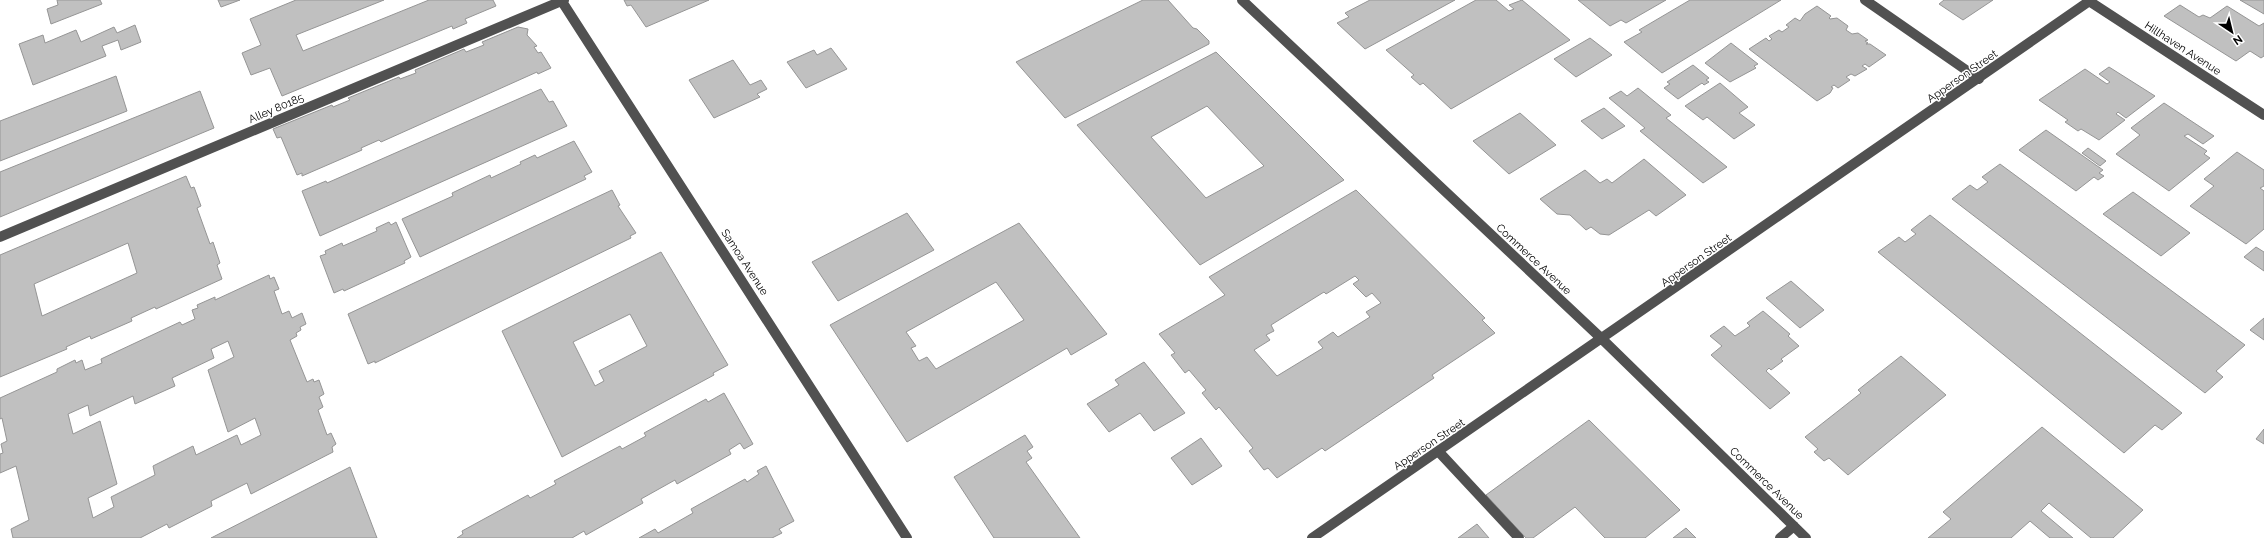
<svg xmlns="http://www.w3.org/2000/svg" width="2264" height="538" font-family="Raleway,sans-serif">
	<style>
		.building { fill: #c0c0c0; stroke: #959595; fill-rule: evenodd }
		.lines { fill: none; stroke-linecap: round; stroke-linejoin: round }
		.minor { stroke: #515151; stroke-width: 10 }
		.labels { text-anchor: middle; stroke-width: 3; stroke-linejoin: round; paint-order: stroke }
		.street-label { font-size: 11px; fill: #000; stroke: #fff }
	</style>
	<rect width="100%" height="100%" fill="#fff"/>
	<path class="building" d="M 57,0 L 100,0 L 102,4 L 51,24 L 47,9 L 58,5 Z
		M 218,0 L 240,0 L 221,7 Z
		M 384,0 L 296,35 L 303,51 L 429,0 L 493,0 L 496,6 L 465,19 L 467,23 L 453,29 L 452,26 L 282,96 L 270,68 L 251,75 L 242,53 L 261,45 L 250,19 L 296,0 Z
		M 624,0 L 709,0 L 646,27 L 631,5 L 627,6 Z
		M 1143,0 L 1168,0 L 1193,28 L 1197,29 L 1209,41 L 1209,44 L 1065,118 L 1016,62 Z
		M 1370,0 L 1455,0 L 1365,49 L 1337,23 L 1349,17 L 1345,13 Z
		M 1476,0 L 1496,0 L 1509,11 L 1514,9 L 1509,5 L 1522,0 L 1570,40 L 1451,109 L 1423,83 L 1420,85 L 1411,77 L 1414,75 L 1386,50 Z
		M 1578,0 L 1666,0 L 1626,23 L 1621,20 L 1610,26 Z
		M 1690,0 L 1781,0 L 1662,73 L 1624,42 L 1642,32 L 1639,30 Z
		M 1944,0 L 1993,0 L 1963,20 L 1939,4 Z
		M 2240,0 L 2264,0 L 2264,14 Z
		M 2180,5 L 2199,17 L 2203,15 L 2210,18 L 2227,6 L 2259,26 L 2264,23 L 2264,56 L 2261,58 L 2250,51 L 2236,61 L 2164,16 Z
		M 1817,6 L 1831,16 L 1829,18 L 1830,19 L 1837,18 L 1848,26 L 1846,30 L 1852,34 L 1858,33 L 1868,40 L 1865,41 L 1868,43 L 1866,44 L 1870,44 L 1886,55 L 1869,67 L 1865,64 L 1862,66 L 1867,69 L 1855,76 L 1851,74 L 1846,77 L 1850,80 L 1838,88 L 1834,85 L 1831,87 L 1833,88 L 1830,93 L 1817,101 L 1749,49 L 1766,38 L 1769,41 L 1772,39 L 1769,36 L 1779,30 L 1782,32 L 1789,27 L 1786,25 L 1795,18 L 1800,21 L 1805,14 Z
		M 135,25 L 141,42 L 121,50 L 118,40 L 102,46 L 106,56 L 33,85 L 19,44 L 43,35 L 45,43 L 76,30 L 81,42 L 114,27 L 117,33 Z
		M 518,27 L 528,29 L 527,35 L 537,46 L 534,47 L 538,53 L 541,52 L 551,68 L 538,74 L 537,72 L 381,142 L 379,140 L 361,148 L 362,150 L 302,176 L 302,173 L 297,175 L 281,137 L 277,138 L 273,129 L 332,105 L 333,107 L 350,100 L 348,98 L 399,77 L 400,79 L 416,73 L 415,70 L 464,49 L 466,52 L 484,45 L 482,42 Z
		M 1590,38 L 1612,55 L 1576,77 L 1554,59 Z
		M 1731,43 L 1758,64 L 1754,66 L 1756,68 L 1730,82 L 1705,63 Z
		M 831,48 L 847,69 L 806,88 L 787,62 L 814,50 L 817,55 Z
		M 1216,52 L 1344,180 L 1200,265 L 1077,125 ZM 1207,106 L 1264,166 L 1206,198 L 1151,137 Z
		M 733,60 L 750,85 L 761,80 L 767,89 L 757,94 L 760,97 L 714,118 L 689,80 Z
		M 1693,65 L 1709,78 L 1706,80 L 1709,82 L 1704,85 L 1702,83 L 1678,99 L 1664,88 L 1670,84 L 1667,82 Z
		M 2109,67 L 2155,96 L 2126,118 L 2118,112 L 2116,114 L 2125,120 L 2099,140 L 2081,129 L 2078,131 L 2065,122 L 2068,120 L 2039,100 L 2085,69 L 2107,84 L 2110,82 L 2099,74 Z
		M 116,76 L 127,111 L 0,161 L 0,121 Z
		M 1720,83 L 1748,107 L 1739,113 L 1755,125 L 1734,139 L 1707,117 L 1703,120 L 1685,106 Z
		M 1638,88 L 1671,115 L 1666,118 L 1727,167 L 1703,183 L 1640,131 L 1645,128 L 1609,98 L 1621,91 L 1627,96 Z
		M 541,89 L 549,102 L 553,101 L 567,126 L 320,236 L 302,191 L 326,181 L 327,183 Z
		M 200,91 L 214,128 L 0,217 L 0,172 Z
		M 2164,103 L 2214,136 L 2203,144 L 2188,134 L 2184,136 L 2207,151 L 2204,154 L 2210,158 L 2169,191 L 2116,154 L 2140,135 L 2131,128 Z
		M 1604,108 L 1625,126 L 1602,139 L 1581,121 Z
		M 1520,113 L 1556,145 L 1509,174 L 1473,141 Z
		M 2046,130 L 2103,170 L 2099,173 L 2104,176 L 2098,180 L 2094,177 L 2076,191 L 2019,150 Z
		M 574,141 L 592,172 L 584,176 L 586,179 L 420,257 L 402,219 L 453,196 L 452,193 L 490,175 L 491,178 L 521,164 L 520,162 L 535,155 L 537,158 Z
		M 2088,148 L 2106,161 L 2100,166 L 2082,153 Z
		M 2237,152 L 2264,170 L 2264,186 L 2260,188 L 2264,191 L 2264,229 L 2246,244 L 2190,206 L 2214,186 L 2204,179 Z
		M 1644,159 L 1686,195 L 1656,216 L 1649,210 L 1609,235 L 1600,234 L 1591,227 L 1586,230 L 1570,215 L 1557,214 L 1540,199 L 1585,170 L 1600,183 L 1607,179 L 1612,183 Z
		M 2000,164 L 2245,345 L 2216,371 L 2223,377 L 2205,393 L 1952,199 L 1970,185 L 1977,190 L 1988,182 L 1982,177 Z
		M 186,176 L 191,188 L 194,187 L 201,206 L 197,208 L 210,244 L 213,242 L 220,263 L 217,265 L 222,279 L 156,309 L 155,307 L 131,318 L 132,321 L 91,339 L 90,336 L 66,347 L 67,349 L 0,377 L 0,255 ZM 128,243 L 137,273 L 42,316 L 34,284 Z
		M 612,190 L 620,205 L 618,206 L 636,233 L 630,236 L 631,238 L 375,363 L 375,361 L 368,364 L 348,314 Z
		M 1356,190 L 1485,318 L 1482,320 L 1495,333 L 1432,375 L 1434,378 L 1325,451 L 1322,448 L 1277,478 L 1268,468 L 1264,470 L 1249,451 L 1253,448 L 1219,407 L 1216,410 L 1202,393 L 1206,390 L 1189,370 L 1185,373 L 1171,355 L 1175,353 L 1159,334 L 1225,295 L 1209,277 ZM 1355,276 L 1359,280 L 1353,284 L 1366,297 L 1372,293 L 1381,303 L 1366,312 L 1370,317 L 1338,337 L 1333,332 L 1318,342 L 1323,348 L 1277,376 L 1254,350 L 1270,340 L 1266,335 L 1274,331 L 1271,325 L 1324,292 L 1326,294 Z
		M 2133,192 L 2190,233 L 2161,256 L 2103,214 Z
		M 907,213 L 934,250 L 838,301 L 812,262 Z
		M 1930,215 L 2182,413 L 2162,430 L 2155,425 L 2124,453 L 1878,252 L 1899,237 L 1905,242 L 1916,234 L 1911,230 Z
		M 389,222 L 391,225 L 396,222 L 411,257 L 404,261 L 405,263 L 344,291 L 343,289 L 334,293 L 320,256 L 326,254 L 325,251 L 342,243 L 343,246 L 377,231 L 376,228 Z
		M 1019,223 L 1107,334 L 1071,355 L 1067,348 L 907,442 L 830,325 ZM 996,282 L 1024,320 L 936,369 L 927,357 L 919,361 L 911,348 L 916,346 L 906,332 Z
		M 2256,247 L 2264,252 L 2264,271 L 2244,257 Z
		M 661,252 L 728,365 L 713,373 L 714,375 L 562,457 L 502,331 ZM 630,314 L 647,346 L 599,371 L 604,381 L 595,386 L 573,342 Z
		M 269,275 L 270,279 L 274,277 L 279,289 L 274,291 L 282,314 L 289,311 L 292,318 L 302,313 L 306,324 L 300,327 L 301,330 L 296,333 L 297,336 L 290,340 L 307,382 L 313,379 L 314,382 L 319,380 L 324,394 L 319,397 L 323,407 L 318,410 L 327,435 L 331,433 L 336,444 L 332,447 L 333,452 L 251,494 L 247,483 L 211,501 L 212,506 L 169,528 L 167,524 L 140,538 L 13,538 L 11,529 L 29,520 L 16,466 L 0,473 L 0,454 L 3,453 L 1,444 L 7,441 L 2,418 L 0,419 L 0,398 L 57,372 L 57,369 L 75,360 L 76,363 L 82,360 L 85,370 L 102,363 L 101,359 L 180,322 L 182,325 L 195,319 L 192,310 L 198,308 L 197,305 L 215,297 L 215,300 ZM 228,341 L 234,357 L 208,370 L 228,432 L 255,418 L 261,435 L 241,445 L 237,435 L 196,455 L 193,446 L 153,466 L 155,475 L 111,497 L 114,507 L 93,518 L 88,498 L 117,484 L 100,421 L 73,434 L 68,414 L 88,405 L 90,416 L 133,396 L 135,404 L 175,386 L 172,378 L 214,358 L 211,349 Z
		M 1791,281 L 1824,310 L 1800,328 L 1766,298 Z
		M 1763,311 L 1790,334 L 1788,336 L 1799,346 L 1781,359 L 1783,361 L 1771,370 L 1769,368 L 1766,371 L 1790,393 L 1770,409 L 1711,355 L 1722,346 L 1710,336 L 1724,326 L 1735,336 L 1750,326 L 1747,323 Z
		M 2264,318 L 2264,340 L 2250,330 Z
		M 1901,356 L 1946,395 L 1848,475 L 1829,458 L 1824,461 L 1814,452 L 1818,449 L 1805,437 L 1861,393 L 1858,390 Z
		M 1144,362 L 1185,413 L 1154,431 L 1140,413 L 1109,432 L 1087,404 L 1119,385 L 1115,380 Z
		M 724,393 L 753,444 L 744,449 L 740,443 L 729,450 L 731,454 L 677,484 L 675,480 L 641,499 L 643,503 L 586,535 L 584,531 L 572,538 L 457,538 L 463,534 L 462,531 L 528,495 L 530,498 L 556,484 L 554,481 L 620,446 L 622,449 L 646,436 L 644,433 L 706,399 L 708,402 Z
		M 1589,420 L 1680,510 L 1645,538 L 1605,538 L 1575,507 L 1533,538 L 1526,538 L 1486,495 Z
		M 2042,427 L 2143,510 L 2113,538 L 2091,538 L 2049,503 L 2041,511 L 2073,538 L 2050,538 L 2030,521 L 2011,538 L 1928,538 L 1951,519 L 1943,512 Z
		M 2264,429 L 2264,444 L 2256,439 Z
		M 1025,435 L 1033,447 L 1027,451 L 1032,458 L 1026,462 L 1080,538 L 994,538 L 954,477 Z
		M 1201,438 L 1222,466 L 1192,485 L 1171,458 Z
		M 766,466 L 794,521 L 779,529 L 782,533 L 772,538 L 639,538 L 655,529 L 658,533 L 693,513 L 691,509 L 745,479 L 747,482 L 759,474 L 757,471 Z
		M 350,467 L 377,538 L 211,538 Z
		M 1477,524 L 1489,538 L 1458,538 Z
		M 1686,528 L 1696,538 L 1673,538 Z"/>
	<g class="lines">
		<path class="minor" d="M 561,0 L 907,538
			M 1242,0 L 1602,339 L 1806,538
			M 1865,0 L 1979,79
			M 2089,1 L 2264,115
			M 0,237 L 564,0
			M 1439,452 L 1519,538
			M 1312,538 L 2091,0
			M 1780,538 L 1794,526"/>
	</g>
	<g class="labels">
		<g class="street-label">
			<text transform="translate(2183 48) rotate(33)" y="4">Hillhaven Avenue</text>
			<text transform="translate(1962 76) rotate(-35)" y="4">Apperson Street</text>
			<text transform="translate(276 108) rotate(-23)" y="4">Alley 80185</text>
			<text transform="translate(1534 259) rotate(43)" y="4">Commerce Avenue</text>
			<text transform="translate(1696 260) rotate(-35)" y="4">Apperson Street</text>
			<text transform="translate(745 262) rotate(57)" y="4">Samoa Avenue</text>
			<text transform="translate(1429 444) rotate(-34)" y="4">Apperson Street</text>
			<text transform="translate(1767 483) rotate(44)" y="4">Commerce Avenue</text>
		</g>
	</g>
	<g transform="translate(2232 32) rotate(145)" stroke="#ffffff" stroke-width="3" paint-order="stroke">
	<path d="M0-3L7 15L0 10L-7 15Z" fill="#000000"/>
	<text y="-6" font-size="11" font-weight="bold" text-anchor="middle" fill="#000000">N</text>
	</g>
</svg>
